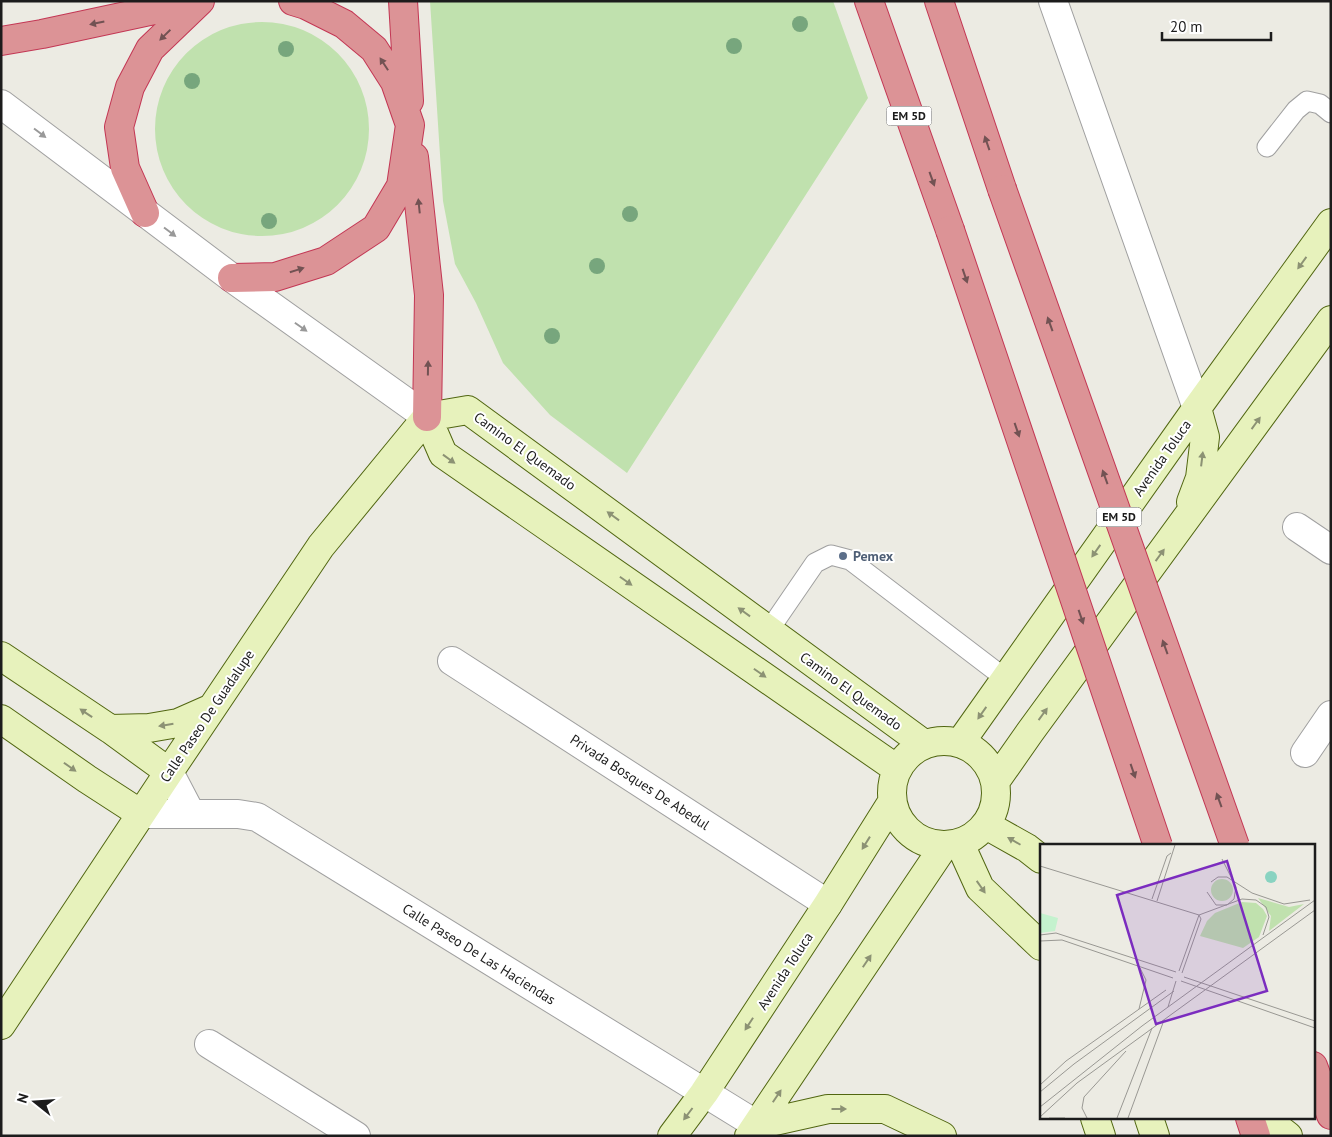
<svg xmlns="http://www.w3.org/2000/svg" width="1332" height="1137" font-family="'PT Sans',sans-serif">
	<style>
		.grass { fill: #c0e1ae }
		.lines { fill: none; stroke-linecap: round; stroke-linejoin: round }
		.lane-casing { stroke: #a0a0a0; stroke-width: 21 }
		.street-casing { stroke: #a0a0a0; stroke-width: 30 }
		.secondary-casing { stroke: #516611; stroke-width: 30 }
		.highway-casing { stroke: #c33754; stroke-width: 30 }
		.lane { stroke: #fff; stroke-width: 19 }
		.street { stroke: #fff; stroke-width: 28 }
		.secondary { stroke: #e7f2bc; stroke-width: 28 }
		.highway { stroke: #dc9396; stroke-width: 28 }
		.highway-bridge-casing { stroke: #c33754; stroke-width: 30; stroke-linecap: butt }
		.highway-bridge { stroke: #dc9396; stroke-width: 28 }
		.tree { fill: #77a67d }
		.oneway { fill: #725253 }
		.oneway2 { fill: #999 }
		.oneway3 { fill: #8c9274 }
		.service-dot { fill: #5c6f8a; stroke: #fff; stroke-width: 2 }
		.labels { text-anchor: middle; stroke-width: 4; stroke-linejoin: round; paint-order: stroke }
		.shield { fill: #fff; stroke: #606060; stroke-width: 1 }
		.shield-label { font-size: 12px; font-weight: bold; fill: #1c1c1c }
		.street-label { font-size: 14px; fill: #1c1c1c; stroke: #fff }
		.service-label { font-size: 14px; font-weight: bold; fill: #4e5e75; stroke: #fff; text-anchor: start }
		.inset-road { fill: none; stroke: #999893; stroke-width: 1 }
		.view { fill: #7b2cbf; fill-opacity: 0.15; stroke: #7b2cbf; stroke-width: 2.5 }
		.inset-edge { fill: none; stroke: #1c1c1c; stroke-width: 2.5 }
	</style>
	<rect width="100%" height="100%" fill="#ecebe3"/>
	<path class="grass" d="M 430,1 L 833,1 L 868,98 L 627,473 L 550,415 L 503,363 L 476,303 L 455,264 L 443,201 Z
		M155 129a107 107 0 1 1 214 0a107 107 0 1 1-214 0Z"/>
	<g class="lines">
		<defs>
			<path id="lane" d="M 1267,147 L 1296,110 L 1307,101 L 1320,104 L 1331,113
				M 769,630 L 815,563 L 831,555 L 850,560 L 1006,679"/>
			<path id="street" d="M 1053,1 L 1197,408
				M 1,104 L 232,278 L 427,417
				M 1297,527 L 1331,550
				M 452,661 L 828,904
				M 1305,753 L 1331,715
				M 169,772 L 191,814
				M 141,814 L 238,814 L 257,817 L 757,1125
				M 209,1044 L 356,1136"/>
			<path id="secondary" d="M 427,417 L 468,410 L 924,744
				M 427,417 L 443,454 L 897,769
				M 1191,502 L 1200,478 L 1205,437 L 1197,408
				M 1,656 L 110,729 L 169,772
				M 1,719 L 87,779 L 141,814
				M 110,729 L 149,728 L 178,723 L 212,708
				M892 793a52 52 0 1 1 104 0a52 52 0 1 1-104 0Z
				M 960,743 L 1197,408 L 1331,223
				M 995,782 L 1030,732 L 1331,320
				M 986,825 L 1027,848 L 1041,859
				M 960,844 L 980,888 L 1041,946
				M 1,1025 L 169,772 L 321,546 L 427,417
				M 1095,1118 L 1101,1136
				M 1149,1118 L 1155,1136
				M 1265,1118 L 1288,1136
				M 757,1125 L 828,1109 L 885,1109 L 942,1136
				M 672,1136 L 704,1093 L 828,904 L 892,802
				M 749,1136 L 944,846"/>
			<path id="highway" d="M 403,1 L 409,101
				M 869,1 L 950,230
				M 939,1 L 1002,189
				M 1,41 L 42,34 L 196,1
				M 414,157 L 429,295 L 427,417
				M 145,213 L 125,168 L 119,127 L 130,87 L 150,49 L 200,1
				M 232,278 L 275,277 L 326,261 L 376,228 L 401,186 L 410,125 L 395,82 L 374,49 L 344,24 L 306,5 L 293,1
				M 1313,1066 L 1331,1115
				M 1250,1118 L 1256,1136"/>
		</defs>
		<use href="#lane" class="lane-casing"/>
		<use href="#street" class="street-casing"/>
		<use href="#secondary" class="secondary-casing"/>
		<use href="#highway" class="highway-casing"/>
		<use href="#lane" class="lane"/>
		<use href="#street" class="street"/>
		<use href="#secondary" class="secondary"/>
		<use href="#highway" class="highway"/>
		<defs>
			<path id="highway-bridge" d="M 1002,189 L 1235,846
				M 950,230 L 1158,846"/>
		</defs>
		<use href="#highway-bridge" class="highway-bridge-casing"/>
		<use href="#highway-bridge" class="highway-bridge"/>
	</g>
	<g class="tree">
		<circle cx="800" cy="24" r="8"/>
		<circle cx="734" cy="46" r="8"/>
		<circle cx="286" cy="49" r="8"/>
		<circle cx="192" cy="81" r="8"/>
		<circle cx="630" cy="214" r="8"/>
		<circle cx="269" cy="221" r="8"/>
		<circle cx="597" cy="266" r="8"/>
		<circle cx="552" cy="336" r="8"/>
	</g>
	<defs><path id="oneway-solid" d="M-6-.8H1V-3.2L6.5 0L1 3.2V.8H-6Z" transform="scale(1.25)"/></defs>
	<g class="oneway">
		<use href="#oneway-solid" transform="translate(97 23) rotate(168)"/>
		<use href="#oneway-solid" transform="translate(165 35) rotate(136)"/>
		<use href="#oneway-solid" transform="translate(384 64) rotate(-123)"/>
		<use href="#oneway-solid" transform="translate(987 143) rotate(-109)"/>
		<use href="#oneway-solid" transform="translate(932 179) rotate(70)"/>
		<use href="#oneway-solid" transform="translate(419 206) rotate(-96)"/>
		<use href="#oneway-solid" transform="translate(297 270) rotate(-17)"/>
		<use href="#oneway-solid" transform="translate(965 276) rotate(71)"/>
		<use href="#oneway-solid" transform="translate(1050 324) rotate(-110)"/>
		<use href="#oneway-solid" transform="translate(428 368) rotate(-89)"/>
		<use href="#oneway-solid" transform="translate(1017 430) rotate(71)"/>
		<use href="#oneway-solid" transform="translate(1105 477) rotate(-110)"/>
		<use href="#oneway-solid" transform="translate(1081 617) rotate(71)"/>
		<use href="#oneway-solid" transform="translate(1165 647) rotate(-110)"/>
		<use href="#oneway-solid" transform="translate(1133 771) rotate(71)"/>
		<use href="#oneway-solid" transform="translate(1219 800) rotate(-110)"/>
	</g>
	<g class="oneway2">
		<use href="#oneway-solid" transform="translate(40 133) rotate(37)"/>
		<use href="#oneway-solid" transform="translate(170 232) rotate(37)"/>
		<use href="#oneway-solid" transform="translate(301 327) rotate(35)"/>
	</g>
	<g class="oneway3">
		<use href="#oneway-solid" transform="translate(1302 263) rotate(126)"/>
		<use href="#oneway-solid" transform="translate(1256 423) rotate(-54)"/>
		<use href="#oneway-solid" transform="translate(449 459) rotate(36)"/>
		<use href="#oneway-solid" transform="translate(1202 459) rotate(-83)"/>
		<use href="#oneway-solid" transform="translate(613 516) rotate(-144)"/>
		<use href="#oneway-solid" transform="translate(1096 551) rotate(125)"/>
		<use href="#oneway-solid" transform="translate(1160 555) rotate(-54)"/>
		<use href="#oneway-solid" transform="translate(626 581) rotate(35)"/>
		<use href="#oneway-solid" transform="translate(744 612) rotate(-144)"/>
		<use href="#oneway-solid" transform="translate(760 673) rotate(35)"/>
		<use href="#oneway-solid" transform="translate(86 713) rotate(-146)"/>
		<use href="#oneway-solid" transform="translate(982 713) rotate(125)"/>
		<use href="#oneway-solid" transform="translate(1043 714) rotate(-54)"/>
		<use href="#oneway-solid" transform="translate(166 725) rotate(171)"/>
		<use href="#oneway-solid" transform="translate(70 767) rotate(35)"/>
		<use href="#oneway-solid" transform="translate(1014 841) rotate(-150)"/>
		<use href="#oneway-solid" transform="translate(866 843) rotate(122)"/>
		<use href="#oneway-solid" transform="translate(981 887) rotate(55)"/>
		<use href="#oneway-solid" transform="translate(867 961) rotate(-56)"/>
		<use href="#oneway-solid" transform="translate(749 1024) rotate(123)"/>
		<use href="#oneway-solid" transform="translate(777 1096) rotate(-56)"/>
		<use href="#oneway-solid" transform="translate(839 1109)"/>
		<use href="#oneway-solid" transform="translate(688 1114) rotate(127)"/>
	</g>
	<circle class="service-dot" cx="843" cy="556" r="5"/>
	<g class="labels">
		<g class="shield">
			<rect x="886.5" y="106.5" width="45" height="19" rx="4"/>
			<rect x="1096.5" y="507.5" width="45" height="19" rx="4"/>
		</g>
		<g class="shield-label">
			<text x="909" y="120">EM 5D</text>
			<text x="1119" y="521">EM 5D</text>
		</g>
		<g class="street-label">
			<text transform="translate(525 451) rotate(36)" y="5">Camino El Quemado</text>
			<text transform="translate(1162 458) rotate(-55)" y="5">Avenida Toluca</text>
			<text transform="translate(851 691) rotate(36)" y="5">Camino El Quemado</text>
			<text transform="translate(207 716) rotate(-56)" y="5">Calle Paseo De Guadalupe</text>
			<text transform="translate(640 782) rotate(33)" y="5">Privada Bosques De Abedul</text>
			<text transform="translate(479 954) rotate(32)" y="5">Calle Paseo De Las Haciendas</text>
			<text transform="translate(785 971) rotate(-57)" y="5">Avenida Toluca</text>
		</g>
		<g class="service-label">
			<text x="853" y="561">Pemex</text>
		</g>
	</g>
	<g transform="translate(1040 844)">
		<rect width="275" height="275" fill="#ecebe3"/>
		<path d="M171 46a11 11 0 1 1 22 0a11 11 0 1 1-22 0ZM 218,54 L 249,63 L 264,60 L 229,87 L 231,72 ZM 202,58 L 216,59 L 223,65 L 227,72 L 219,93 L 203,104 L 160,92 L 167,77 L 175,69 Z" fill="#c0e1ae"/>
		<path d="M 0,69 L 18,74 L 15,87 L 0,89 Z" fill="#c4f2ce"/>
		<path d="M225 33a6 6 0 1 1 12 0a6 6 0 1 1-12 0Z" fill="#89d3c1"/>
		<path class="inset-road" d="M 0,22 L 159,71M 171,38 L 178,33 L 187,33 L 212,49 L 244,60 L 270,56M 167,48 L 176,61 L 187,61 L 194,55 L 196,43 L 182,15M 112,55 L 127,12 L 131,9M 117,57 L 135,1M 159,71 L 202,55 L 216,56 L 226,63 L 229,73 L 223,91M 0,91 L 16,89 L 136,128M 0,97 L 22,96 L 133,134M 139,127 L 159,71M 142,129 L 161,75 L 159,71M 144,133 L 275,177M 141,137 L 275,184M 128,163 L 136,137M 99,165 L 106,136 L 100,124M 0,241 L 26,217 L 126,146M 0,248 L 34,220 L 134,147M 0,263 L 102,182 L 275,56M 0,273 L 37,239 L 275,66M 9,274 L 25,274M 47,274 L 42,264 L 44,253 L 86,207M 77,274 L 112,184M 88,274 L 124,176"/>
		<path class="view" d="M 187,17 L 227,147 L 116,180 L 77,51 Z"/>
		<rect width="275" height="275" class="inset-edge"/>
	</g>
	<rect width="1332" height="1137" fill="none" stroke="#1c1c1c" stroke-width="5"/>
	<g transform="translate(35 1102) rotate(287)" stroke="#ffffff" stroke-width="4" paint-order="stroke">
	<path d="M0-4L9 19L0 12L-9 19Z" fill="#1c1c1c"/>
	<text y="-8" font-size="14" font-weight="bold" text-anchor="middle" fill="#1c1c1c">N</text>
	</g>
	<path d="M1162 32v8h109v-8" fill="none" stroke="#1c1c1c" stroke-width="2.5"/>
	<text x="1170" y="32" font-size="15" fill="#1c1c1c" stroke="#ffffff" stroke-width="4" paint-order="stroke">20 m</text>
</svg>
